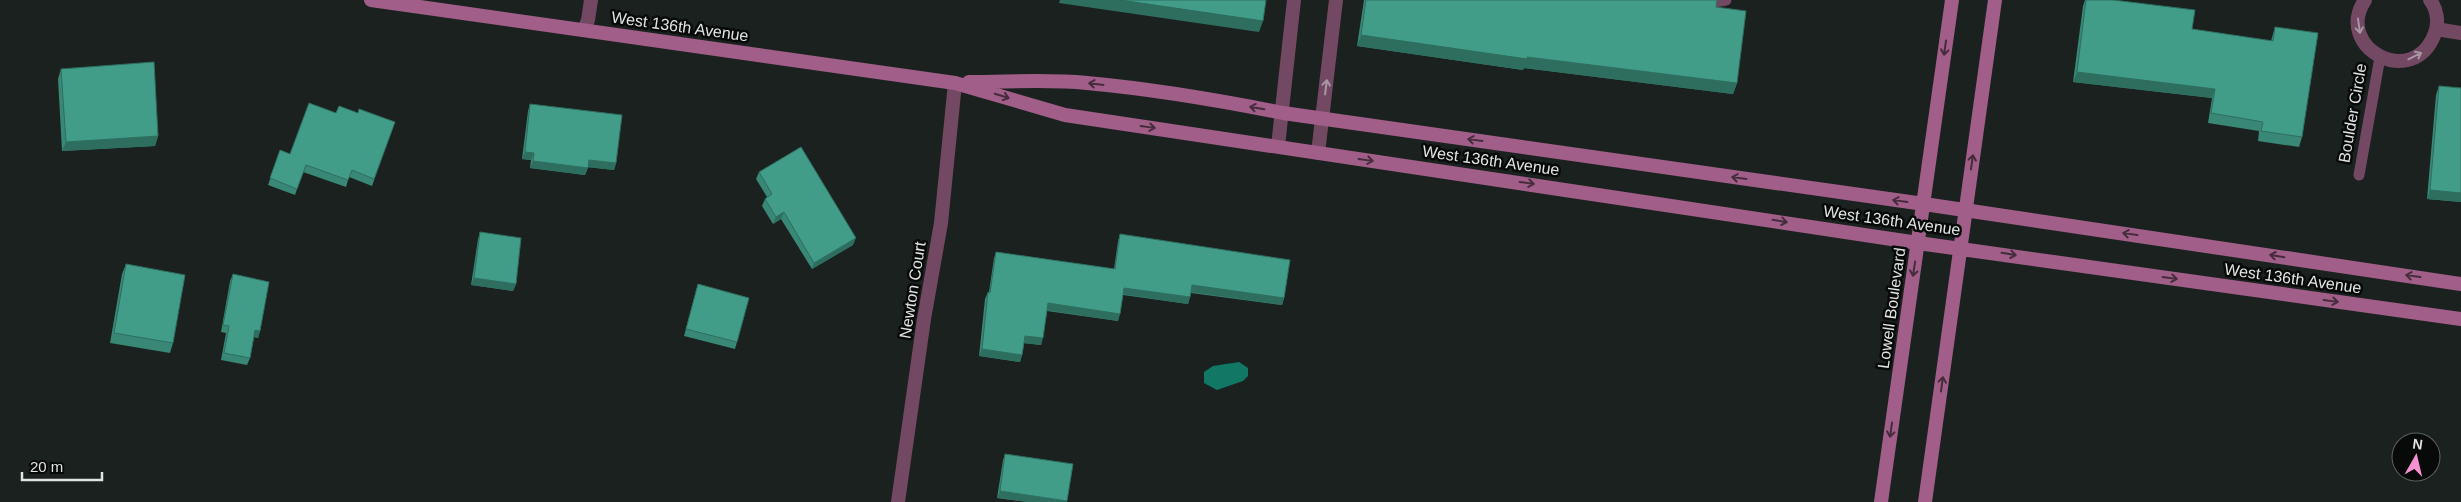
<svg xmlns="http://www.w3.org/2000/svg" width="2461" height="502" font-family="Helvetica,sans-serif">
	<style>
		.water { fill: #107864 }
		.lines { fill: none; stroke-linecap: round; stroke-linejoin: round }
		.service { stroke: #734863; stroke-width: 11 }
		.minor { stroke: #734863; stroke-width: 14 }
		.secondary { stroke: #a15e89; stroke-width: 14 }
		.wall { fill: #398775 }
		.shaded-wall { fill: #2e6e5f }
		.building { fill: #429d88; stroke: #2e6e5f }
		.oneway { stroke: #a996a2 }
		.oneway2 { stroke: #452c3c }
		.labels { text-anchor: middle; stroke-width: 5; stroke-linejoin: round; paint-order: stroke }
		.street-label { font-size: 16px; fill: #dfe3e1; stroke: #080a09 }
	</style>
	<rect width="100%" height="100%" fill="#1b211f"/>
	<path class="water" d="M 1239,362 L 1248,368 L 1248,376 L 1243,381 L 1217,390 L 1204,383 L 1204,372 L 1213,366 Z"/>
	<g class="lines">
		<path class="service" d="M 1702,4 L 1726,0
			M 2359,175 L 2380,57"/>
		<path class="minor" d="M 2365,0 C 2333,48 2414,91 2435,33 C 2439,22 2437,9 2430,0
			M 2436,29 L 2461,33
			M 584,30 L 588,20 L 591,0
			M 1278,146 L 1294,0
			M 1318,153 L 1336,0
			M 898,502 L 924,319 L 941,223 L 955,83"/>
		<path class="secondary" d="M 371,0 L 955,83 L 1065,115 L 1918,243 L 2461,319
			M 969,82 C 1008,82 1047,79 1087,83 C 1152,89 1218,100 1283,113 L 1924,204 L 2461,284
			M 1881,502 L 1952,0
			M 1925,502 L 1995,0"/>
	</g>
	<path class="wall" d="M 1364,0 L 1717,0 L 1716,7 L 1737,83 L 1733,94 L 1524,68 L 1523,70 L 1357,46 Z
		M 2085,0 L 2113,0 L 2192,29 L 2271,41 L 2275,27 L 2302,137 L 2299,147 L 2258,141 L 2259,131 L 2208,123 L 2212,98 L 2073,82 L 2083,6 Z
		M 61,69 L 158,136 L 155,146 L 62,151 L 58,79 Z
		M 2439,86 L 2461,202 L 2427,199 L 2436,95 Z
		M 530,104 L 616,163 L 614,170 L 588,167 L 585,175 L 530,168 L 531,160 L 522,159 L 528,111 Z
		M 336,113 L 358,113 L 395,122 L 372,186 L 349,177 L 346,187 L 303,172 L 295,195 L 268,185 L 280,150 L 290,154 Z
		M 759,172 L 853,245 L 812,269 L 781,219 L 773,224 L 762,206 L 765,199 L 767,197 L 756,179 Z
		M 480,232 L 516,284 L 513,291 L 471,285 L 478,239 Z
		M 1120,234 L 1284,298 L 1282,305 L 1191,293 L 1188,304 L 1123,295 L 1118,321 L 1047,311 L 1041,345 L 1024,343 L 1022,355 L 1020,362 L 979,356 L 985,299 L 988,292 L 989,292 L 994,258 L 996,252 L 1114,269 L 1118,241 Z
		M 126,264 L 173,343 L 170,353 L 110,343 L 122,274 Z
		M 233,274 L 260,331 L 258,338 L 254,337 L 250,358 L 247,365 L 221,360 L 226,333 L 221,332 L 230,281 Z
		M 698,284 L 737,342 L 735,349 L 684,336 Z
		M 1005,454 L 1067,502 L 1028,502 L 997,498 L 1003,460 Z"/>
	<path class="shaded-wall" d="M 1060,0 L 1120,0 L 1263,21 L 1259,32 L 1059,3 Z
		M 1361,35 L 1527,57 L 1737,83 L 1733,94 L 1524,68 L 1523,70 L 1357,46 Z
		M 2077,72 L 2215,89 L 2212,98 L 2073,82 Z
		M 158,136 L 155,146 L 62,151 L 66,142 Z
		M 525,152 L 534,153 L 531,160 L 522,159 Z
		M 589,160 L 616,163 L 614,170 L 586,167 Z
		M 533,161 L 588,168 L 585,175 L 530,168 Z
		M 2430,190 L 2461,193 L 2461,202 L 2427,199 Z
		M 784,212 L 781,219 L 773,224 L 776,217 Z
		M 856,238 L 853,245 L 812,269 L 814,263 Z
		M 474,278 L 516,284 L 513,291 L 471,285 Z
		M 1192,285 L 1284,298 L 1282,305 L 1190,292 Z
		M 1124,288 L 1190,297 L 1188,304 L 1121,294 Z
		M 1048,303 L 1120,314 L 1118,321 L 1045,310 Z
		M 255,330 L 260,331 L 258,338 L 253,337 Z
		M 1025,336 L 1043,338 L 1041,345 L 1022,343 Z
		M 982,349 L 1022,355 L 1020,362 L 979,356 Z
		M 1000,491 L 1067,501 L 1067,502 L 1028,502 L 997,498 Z"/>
	<path class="building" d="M 1120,0 L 1266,0 L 1263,21 Z
		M 1366,0 L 1717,0 L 1716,7 L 1746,11 L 1737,83 L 1527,57 L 1527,59 L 1361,35 Z
		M 2086,0 L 2113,0 L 2195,10 L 2192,29 L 2273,41 L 2275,27 L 2318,33 L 2302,137 L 2261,131 L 2263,122 L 2211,113 L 2215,89 L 2077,72 Z
		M 154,62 L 158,136 L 66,142 L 61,69 Z
		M 2439,86 L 2461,88 L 2461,193 L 2430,190 Z
		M 309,103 L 336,113 L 339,106 L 358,113 L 359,109 L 395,122 L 374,179 L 352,170 L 348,180 L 306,165 L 297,189 L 270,178 L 280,150 L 290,154 Z
		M 530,104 L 622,115 L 616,163 L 589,160 L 588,168 L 533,161 L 534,153 L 525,152 Z
		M 801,147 L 856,238 L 814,263 L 784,212 L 776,217 L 765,199 L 772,194 L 759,172 Z
		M 480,232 L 521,238 L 516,284 L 474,278 Z
		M 1120,234 L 1290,260 L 1284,298 L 1192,285 L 1190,297 L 1124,288 L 1120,314 L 1048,303 L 1043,338 L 1025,336 L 1022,355 L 982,349 L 988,292 L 990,293 L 996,252 L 1115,269 Z
		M 126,264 L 185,275 L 173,343 L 114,333 Z
		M 233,274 L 269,282 L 260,331 L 255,330 L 250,358 L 224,353 L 229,326 L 223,325 Z
		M 698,284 L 749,298 L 737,342 L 686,329 Z
		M 1005,454 L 1073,464 L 1067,501 L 1000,491 Z"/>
	<defs><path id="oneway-shaft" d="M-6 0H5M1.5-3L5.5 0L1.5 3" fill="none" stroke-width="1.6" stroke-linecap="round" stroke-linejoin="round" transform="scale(1.25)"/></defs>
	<g class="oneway">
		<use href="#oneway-shaft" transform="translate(2359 26) rotate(82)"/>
		<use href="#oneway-shaft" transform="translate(2415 56) rotate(-27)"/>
		<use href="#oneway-shaft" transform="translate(1326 87) rotate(-83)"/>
	</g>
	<g class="oneway2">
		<use href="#oneway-shaft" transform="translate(1945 48) rotate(98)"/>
		<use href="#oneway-shaft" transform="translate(1096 84) rotate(-173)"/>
		<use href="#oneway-shaft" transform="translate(1002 96) rotate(17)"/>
		<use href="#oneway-shaft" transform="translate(1257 108) rotate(-170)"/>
		<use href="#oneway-shaft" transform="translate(1148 127) rotate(8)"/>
		<use href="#oneway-shaft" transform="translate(1475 140) rotate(-172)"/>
		<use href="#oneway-shaft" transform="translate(1366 160) rotate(8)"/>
		<use href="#oneway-shaft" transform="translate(1972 162) rotate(-82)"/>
		<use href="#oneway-shaft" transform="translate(1739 178) rotate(-172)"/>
		<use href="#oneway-shaft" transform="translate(1527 183) rotate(8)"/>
		<use href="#oneway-shaft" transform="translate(1900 201) rotate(-172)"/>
		<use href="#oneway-shaft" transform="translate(1780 221) rotate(9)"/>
		<use href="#oneway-shaft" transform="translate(2130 234) rotate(-172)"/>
		<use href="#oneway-shaft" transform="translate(2009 254) rotate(9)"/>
		<use href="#oneway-shaft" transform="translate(2277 256) rotate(-171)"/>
		<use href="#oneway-shaft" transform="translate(1914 269) rotate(99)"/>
		<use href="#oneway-shaft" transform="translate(2413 276) rotate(-172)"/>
		<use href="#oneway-shaft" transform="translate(2170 278) rotate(8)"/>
		<use href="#oneway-shaft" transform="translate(2331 301) rotate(8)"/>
		<use href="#oneway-shaft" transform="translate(1942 384) rotate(-82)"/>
		<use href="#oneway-shaft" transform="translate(1891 430) rotate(98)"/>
	</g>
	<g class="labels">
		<g class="street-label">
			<text transform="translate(680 26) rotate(8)" y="6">West 136th Avenue</text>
			<text transform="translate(2352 113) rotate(-80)" y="6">Boulder Circle</text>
			<text transform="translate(1491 160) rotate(8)" y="6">West 136th Avenue</text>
			<text transform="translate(1892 220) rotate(8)" y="6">West 136th Avenue</text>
			<text transform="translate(2293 278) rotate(8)" y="6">West 136th Avenue</text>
			<text transform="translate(912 290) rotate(-81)" y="6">Newton Court</text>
			<text transform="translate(1891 308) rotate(-82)" y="6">Lowell Boulevard</text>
		</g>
	</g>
	<g transform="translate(2416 457) rotate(8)"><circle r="24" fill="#080a09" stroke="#5e615f"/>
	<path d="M0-4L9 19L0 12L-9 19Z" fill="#f590d1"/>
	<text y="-8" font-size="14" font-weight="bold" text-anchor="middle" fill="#dfe3e1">N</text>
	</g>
	<path d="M22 472v8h80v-8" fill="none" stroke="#dfe3e1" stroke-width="2.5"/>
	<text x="30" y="472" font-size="15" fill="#dfe3e1" stroke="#080a09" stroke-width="4" paint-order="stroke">20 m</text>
</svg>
